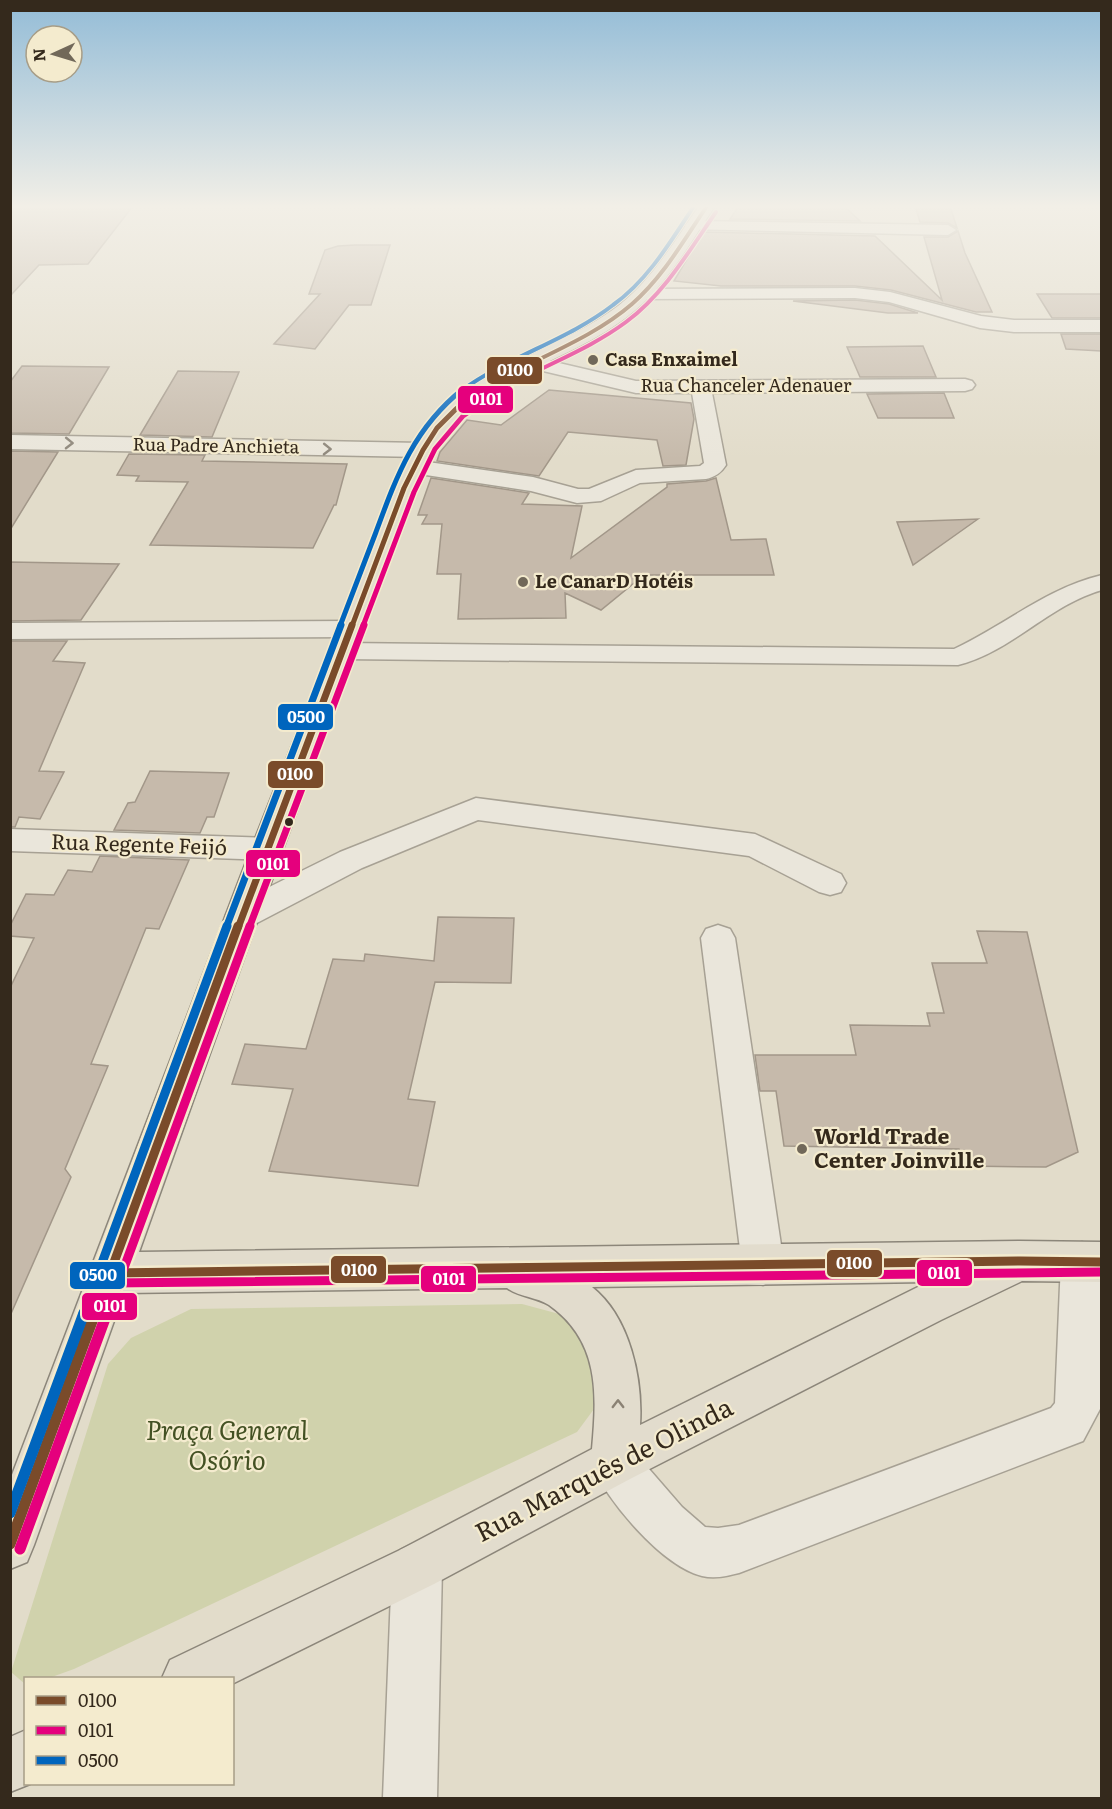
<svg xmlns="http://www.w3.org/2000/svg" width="1112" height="1809" font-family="Literata,serif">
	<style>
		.green { fill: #d0d2ac }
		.building { fill: #c6baab; stroke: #a29789; stroke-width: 1.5 }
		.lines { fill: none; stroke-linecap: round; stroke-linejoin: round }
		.minor-casing { stroke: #a7a194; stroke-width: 3 }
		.major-casing { stroke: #8c867a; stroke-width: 3 }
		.minor { fill: #eae6db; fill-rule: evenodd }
		.major { fill: #e2dccd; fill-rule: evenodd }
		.bus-1-far4-casing { stroke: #f4ebce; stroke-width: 6 }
		.bus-1-far3-casing { stroke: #f4ebce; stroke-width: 8 }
		.bus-1-far2-casing { stroke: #f4ebce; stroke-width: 10 }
		.bus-1-far1-casing { stroke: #f4ebce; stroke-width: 14 }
		.bus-1-casing { stroke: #f4ebce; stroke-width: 16 }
		.bus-2-far4-casing { stroke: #f4ebce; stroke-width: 6 }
		.bus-2-far3-casing { stroke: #f4ebce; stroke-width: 8 }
		.bus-2-far2-casing { stroke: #f4ebce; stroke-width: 10 }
		.bus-2-far1-casing { stroke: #f4ebce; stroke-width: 14 }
		.bus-2-casing { stroke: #f4ebce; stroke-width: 16 }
		.bus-3-far4-casing { stroke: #f4ebce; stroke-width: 6 }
		.bus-3-far3-casing { stroke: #f4ebce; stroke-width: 8 }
		.bus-3-far2-casing { stroke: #f4ebce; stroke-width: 10 }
		.bus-3-far1-casing { stroke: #f4ebce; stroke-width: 14 }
		.bus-3-casing { stroke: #f4ebce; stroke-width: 16 }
		.bus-1-far4 { stroke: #7a4b2a; stroke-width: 4 }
		.bus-1-far3 { stroke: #7a4b2a; stroke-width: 5 }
		.bus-1-far2 { stroke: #7a4b2a; stroke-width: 7 }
		.bus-1-far1 { stroke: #7a4b2a; stroke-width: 9 }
		.bus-1 { stroke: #7a4b2a; stroke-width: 11 }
		.bus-2-far4 { stroke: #e5007d; stroke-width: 4 }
		.bus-2-far3 { stroke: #e5007d; stroke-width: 5 }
		.bus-2-far2 { stroke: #e5007d; stroke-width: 7 }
		.bus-2-far1 { stroke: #e5007d; stroke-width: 9 }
		.bus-2 { stroke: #e5007d; stroke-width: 11 }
		.bus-3-far4 { stroke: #0065bd; stroke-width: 4 }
		.bus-3-far3 { stroke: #0065bd; stroke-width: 5 }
		.bus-3-far2 { stroke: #0065bd; stroke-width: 7 }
		.bus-3-far1 { stroke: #0065bd; stroke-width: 9 }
		.bus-3 { stroke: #0065bd; stroke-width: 11 }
		.oneway { stroke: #8f887c }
		.oneway2 { stroke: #8b8274 }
		.poi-dot { fill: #716859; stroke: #f4ebce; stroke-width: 2 }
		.bus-dot { fill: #34291c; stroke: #f4ebce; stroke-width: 2 }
		.labels { text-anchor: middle; stroke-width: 4.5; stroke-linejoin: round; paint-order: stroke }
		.far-poi-label { font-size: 18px; font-weight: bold; fill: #34291c; stroke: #f4ebce; text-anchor: start }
		.far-street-label { font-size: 18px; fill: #34291c; stroke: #f4ebce }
		.street-label { font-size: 21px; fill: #34291c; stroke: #f4ebce }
		.poi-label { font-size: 21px; font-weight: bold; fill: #34291c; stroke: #f4ebce; text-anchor: start }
		.near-park-label { font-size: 26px; font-style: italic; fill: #435123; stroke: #f4ebce }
		.near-street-label { font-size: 26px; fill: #34291c; stroke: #f4ebce }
		.line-badge { stroke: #f4ebce; stroke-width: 2 }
		.badge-label { font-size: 16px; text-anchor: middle; font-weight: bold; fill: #fff }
	</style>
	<rect width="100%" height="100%" fill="#e2dcca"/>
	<path class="green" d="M 522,1304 L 563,1315 L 599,1354 L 594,1409 L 577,1432 L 74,1669 L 49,1678 L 26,1678 L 25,1684 L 11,1672 L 108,1364 L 131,1338 L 191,1309 Z"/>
	<path class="building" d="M 10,206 L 133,206 L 88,264 L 39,265 L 10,296 Z
		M 739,206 L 844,206 L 860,221 L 730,219 Z
		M 915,206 L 950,206 L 957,228 L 948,223 L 920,222 Z
		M 958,231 L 965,253 L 992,312 L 976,312 L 891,290 L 855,286 L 721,286 L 674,281 L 703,232 L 875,236 L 942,300 L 924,237 L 948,237 Z
		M 355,245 L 390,245 L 371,305 L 349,305 L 315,349 L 274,344 L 320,294 L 309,294 L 325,250 L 338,246 Z
		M 1037,294 L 1101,294 L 1101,318 L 1052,318 Z
		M 855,300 L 889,304 L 918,313 L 888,313 L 793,301 Z
		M 1061,334 L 1101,334 L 1101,351 L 1066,349 Z
		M 923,346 L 936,377 L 860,377 L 847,347 Z
		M 22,366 L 109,367 L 69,434 L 10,433 L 10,382 Z
		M 178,371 L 239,372 L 212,437 L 140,435 Z
		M 549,390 L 691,403 L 694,419 L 686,465 L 663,466 L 657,440 L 568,432 L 539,476 L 437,461 L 440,452 L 467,420 L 501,425 Z
		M 944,393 L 954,418 L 878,418 L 867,394 Z
		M 10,451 L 58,452 L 10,530 Z
		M 129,454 L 205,455 L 202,461 L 347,464 L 336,505 L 334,505 L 313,548 L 150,545 L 188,482 L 136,481 L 139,476 L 117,475 Z
		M 431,478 L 529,493 L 522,504 L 582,506 L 571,558 L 667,487 L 667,484 L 706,481 L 716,478 L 731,540 L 766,539 L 774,575 L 644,575 L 601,610 L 565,593 L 566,618 L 458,619 L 461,574 L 437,574 L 442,524 L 422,524 L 427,515 L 418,515 Z
		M 978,519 L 913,565 L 897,522 Z
		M 10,562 L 119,564 L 81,620 L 10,621 Z
		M 10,641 L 67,641 L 53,661 L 85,663 L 39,771 L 64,772 L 40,819 L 19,817 L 15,827 L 10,827 Z
		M 150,771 L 229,773 L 214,817 L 207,817 L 200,833 L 114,830 L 128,803 L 135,802 Z
		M 100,856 L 189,860 L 159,929 L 146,928 L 91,1064 L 108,1066 L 65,1169 L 71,1177 L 10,1316 L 10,988 L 34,938 L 10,936 L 10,926 L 26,894 L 54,895 L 68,870 L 92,872 Z
		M 438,917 L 514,918 L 511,983 L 435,982 L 408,1099 L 435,1102 L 418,1186 L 269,1171 L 293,1089 L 232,1084 L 245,1044 L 306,1049 L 333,959 L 364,961 L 365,954 L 434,961 Z
		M 977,931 L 1027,932 L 1078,1152 L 1046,1167 L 963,1166 L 959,1149 L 784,1146 L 776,1091 L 760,1091 L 755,1055 L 856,1055 L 850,1025 L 930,1026 L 927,1013 L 944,1013 L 932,963 L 987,963 Z"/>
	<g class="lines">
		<defs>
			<path id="minor" d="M 693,221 L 948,225 L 956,230 L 948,235 L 687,229 L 685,226 L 687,223 Z
				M 855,288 L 890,292 L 981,316 L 1014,320 L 1102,320 L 1102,332 L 1014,332 L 980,328 L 889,302 L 855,298 L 643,299 L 637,298 L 634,294 L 637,290 L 643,289 Z
				M 529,356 L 636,381 L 965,379 L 972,381 L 975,385 L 972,389 L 965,391 L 712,393 L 726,465 C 721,473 715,477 706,479 L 640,483 L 601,501 L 577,503 L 531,491 L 406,472 L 403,467 L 406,462 L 414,460 L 533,477 L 578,489 L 589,489 L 636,470 L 700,466 L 704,463 L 692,393 L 636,393 L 522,366 L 519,362 L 522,358 Z
				M 10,435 L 421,443 L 429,445 L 432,450 L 429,455 L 421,457 L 10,449 Z
				M 1102,575 L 1102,590 C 1049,605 1011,652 958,665 L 342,659 L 333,657 L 329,651 L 333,645 L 342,643 L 954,649 C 1005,625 1047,588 1102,575 Z
				M 351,621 L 360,623 L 364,629 L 360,635 L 351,637 L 10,639 L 10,623 Z
				M 476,798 L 755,834 L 841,874 L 846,883 L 841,892 L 830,895 L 819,892 L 749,856 L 478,820 L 362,868 L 255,924 L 243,928 L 231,924 L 226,915 L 231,906 L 340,852 Z
				M 10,829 L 267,838 L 278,841 L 283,849 L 278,857 L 267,860 L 10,851 Z
				M 718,925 L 730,929 L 735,938 L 784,1265 L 778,1279 L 763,1285 L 748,1279 L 742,1265 L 701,938 L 706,929 Z
				M 1082,1242 L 1097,1248 L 1102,1259 L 1100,1409 L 1083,1441 L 739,1573 C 727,1576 715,1579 702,1576 C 662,1566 606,1500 591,1463 L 598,1447 L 614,1440 L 630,1447 L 682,1507 L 705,1527 L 718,1528 L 739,1525 L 1051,1408 L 1055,1403 L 1061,1262 L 1067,1248 Z
				M 417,1542 L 434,1550 L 442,1567 L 437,1798 L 383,1798 L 392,1567 L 400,1550 Z"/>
			<path id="major" d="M 699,206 L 715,206 C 689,245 665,288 627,317 C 569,362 489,375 443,435 C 431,451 424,470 415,488 L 283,849 L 139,1252 L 1020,1241 L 1102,1242 L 1102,1282 L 1022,1281 L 941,1320 L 630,1479 L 434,1584 L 232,1684 L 232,1678 L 162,1678 L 170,1660 L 400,1550 L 592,1449 C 597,1394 600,1341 549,1305 C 537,1297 519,1297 507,1288 L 124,1293 L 34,1545 L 27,1562 L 10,1569 L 10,1480 L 251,849 L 393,488 C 403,466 413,443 429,424 C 477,368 552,352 611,311 C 649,285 673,243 699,206 ZM 928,1282 L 640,1425 C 643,1379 630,1317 592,1287 Z
				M 26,1730 L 26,1784 L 30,1784 L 10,1792 L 10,1737 Z"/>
		</defs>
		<use href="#minor" class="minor-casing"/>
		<use href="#major" class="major-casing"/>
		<use href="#minor" class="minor"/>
		<use href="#major" class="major"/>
		<defs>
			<path id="bus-1-far4" d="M 480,391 C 529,360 588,342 632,304 C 663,277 684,240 707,206"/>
			<path id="bus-1-far3" d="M 352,626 L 404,488 L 423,450 L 437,428 L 456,409 L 482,389"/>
			<path id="bus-1-far2" d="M 238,928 L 352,625"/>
			<path id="bus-1-far1" d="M 111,1273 L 1020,1261 L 1102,1262
				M 95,1314 L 238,926"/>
			<path id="bus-1" d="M 10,1544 L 95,1313"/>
			<path id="bus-2-far4" d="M 500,391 C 541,366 587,351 626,322 C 664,294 689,251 716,212"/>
			<path id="bus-2-far3" d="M 363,626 L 414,492 L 435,449 L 463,416 L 503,389"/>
			<path id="bus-2-far2" d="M 249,928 L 364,625"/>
			<path id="bus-2-far1" d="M 111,1283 L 1102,1272
				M 107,1314 L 250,926"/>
			<path id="bus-2" d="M 20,1549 L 107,1313"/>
			<path id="bus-3-far4" d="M 461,391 C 509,356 568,340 613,305 C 648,280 671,241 694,206"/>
			<path id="bus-3-far3" d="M 340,626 C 352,595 364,563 376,532 C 397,475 414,428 463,389"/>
			<path id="bus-3-far2" d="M 226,928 L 341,625"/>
			<path id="bus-3-far1" d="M 83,1314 L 227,926"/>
			<path id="bus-3" d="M 10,1513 L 84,1313"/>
		</defs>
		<use href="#bus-1-far4" class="bus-1-far4-casing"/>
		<use href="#bus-1-far3" class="bus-1-far3-casing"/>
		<use href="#bus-1-far2" class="bus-1-far2-casing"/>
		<use href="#bus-1-far1" class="bus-1-far1-casing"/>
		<use href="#bus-1" class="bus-1-casing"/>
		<use href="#bus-2-far4" class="bus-2-far4-casing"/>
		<use href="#bus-2-far3" class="bus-2-far3-casing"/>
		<use href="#bus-2-far2" class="bus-2-far2-casing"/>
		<use href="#bus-2-far1" class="bus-2-far1-casing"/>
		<use href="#bus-2" class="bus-2-casing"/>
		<use href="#bus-3-far4" class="bus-3-far4-casing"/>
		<use href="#bus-3-far3" class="bus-3-far3-casing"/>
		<use href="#bus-3-far2" class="bus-3-far2-casing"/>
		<use href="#bus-3-far1" class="bus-3-far1-casing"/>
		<use href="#bus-3" class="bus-3-casing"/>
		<use href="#bus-1-far4" class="bus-1-far4"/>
		<use href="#bus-1-far3" class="bus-1-far3"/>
		<use href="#bus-1-far2" class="bus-1-far2"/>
		<use href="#bus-1-far1" class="bus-1-far1"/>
		<use href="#bus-1" class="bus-1"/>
		<use href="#bus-2-far4" class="bus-2-far4"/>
		<use href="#bus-2-far3" class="bus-2-far3"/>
		<use href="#bus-2-far2" class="bus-2-far2"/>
		<use href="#bus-2-far1" class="bus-2-far1"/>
		<use href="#bus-2" class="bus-2"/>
		<use href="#bus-3-far4" class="bus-3-far4"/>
		<use href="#bus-3-far3" class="bus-3-far3"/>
		<use href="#bus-3-far2" class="bus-3-far2"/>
		<use href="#bus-3-far1" class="bus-3-far1"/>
		<use href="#bus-3" class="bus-3"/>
	</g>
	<defs><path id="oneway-chevron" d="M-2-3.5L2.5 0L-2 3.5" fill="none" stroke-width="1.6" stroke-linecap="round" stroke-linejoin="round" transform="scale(1.5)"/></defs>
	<g class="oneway">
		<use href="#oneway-chevron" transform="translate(69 443) rotate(1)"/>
		<use href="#oneway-chevron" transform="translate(327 449) rotate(1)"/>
	</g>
	<use class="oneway2" href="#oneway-chevron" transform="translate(618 1404) rotate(-90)"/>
	<linearGradient id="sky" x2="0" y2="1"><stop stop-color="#93bcd7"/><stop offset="0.45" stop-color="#f2efe7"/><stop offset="1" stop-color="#f2efe7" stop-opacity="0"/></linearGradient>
	<rect width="1112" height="459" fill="url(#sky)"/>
	<g class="poi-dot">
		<circle cx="593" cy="360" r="6"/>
		<circle cx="523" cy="582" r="6"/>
		<circle cx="802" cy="1149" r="6"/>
	</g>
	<circle class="bus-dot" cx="289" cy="822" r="5"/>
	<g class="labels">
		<g class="far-poi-label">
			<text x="605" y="366">Casa Enxaimel</text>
			<text x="535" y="588">Le CanarD Hotéis</text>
		</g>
		<g class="far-street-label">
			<text x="746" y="392">Rua Chanceler Adenauer</text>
			<text transform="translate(216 446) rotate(1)" y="6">Rua Padre Anchieta</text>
		</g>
		<g class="street-label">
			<text transform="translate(139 845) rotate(2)" y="7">Rua Regente Feijó</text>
		</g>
		<g class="poi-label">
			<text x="814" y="1144">World Trade<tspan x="814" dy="24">Center Joinville</tspan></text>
		</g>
		<g class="near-park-label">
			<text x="227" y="1440">Praça General<tspan x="227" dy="30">Osório</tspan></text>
		</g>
		<g class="near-street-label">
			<text transform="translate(604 1470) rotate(-27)" y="9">Rua Marquês de Olinda</text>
		</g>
	</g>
	<g class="line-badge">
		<rect x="486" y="356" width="57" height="29" rx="6" fill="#7a4b2a"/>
		<rect x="457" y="385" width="57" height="29" rx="6" fill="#e5007d"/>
		<rect x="277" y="703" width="57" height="28" rx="6" fill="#0065bd"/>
		<rect x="267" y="760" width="57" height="29" rx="6" fill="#7a4b2a"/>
		<rect x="245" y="849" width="56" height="29" rx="6" fill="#e5007d"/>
		<rect x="826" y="1249" width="57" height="29" rx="6" fill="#7a4b2a"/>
		<rect x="330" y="1255" width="57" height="29" rx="6" fill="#7a4b2a"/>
		<rect x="916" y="1259" width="57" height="28" rx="6" fill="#e5007d"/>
		<rect x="69" y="1261" width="57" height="29" rx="6" fill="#0065bd"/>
		<rect x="420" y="1265" width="57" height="28" rx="6" fill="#e5007d"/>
		<rect x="81" y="1292" width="57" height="29" rx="6" fill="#e5007d"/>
	</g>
	<g class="badge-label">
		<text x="515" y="376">0100</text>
		<text x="486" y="405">0101</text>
		<text x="306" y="723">0500</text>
		<text x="295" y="780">0100</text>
		<text x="273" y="870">0101</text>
		<text x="854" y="1269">0100</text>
		<text x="359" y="1276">0100</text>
		<text x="944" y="1279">0101</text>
		<text x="98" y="1281">0500</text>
		<text x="449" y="1285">0101</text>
		<text x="110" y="1312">0101</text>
	</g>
	<rect width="1112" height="1809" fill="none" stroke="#34291c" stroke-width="24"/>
	<rect x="24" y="1677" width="210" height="108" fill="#f4ebce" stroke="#a79d87" stroke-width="1.5"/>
	<rect x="36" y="1696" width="30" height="9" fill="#7a4b2a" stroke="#a79d87" stroke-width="1.5"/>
	<text x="78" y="1707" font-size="18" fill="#34291c">0100</text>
	<rect x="36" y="1726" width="30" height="9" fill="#e5007d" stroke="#a79d87" stroke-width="1.5"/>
	<text x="78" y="1737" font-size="18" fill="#34291c">0101</text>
	<rect x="36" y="1756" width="30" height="9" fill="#0065bd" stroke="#a79d87" stroke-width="1.5"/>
	<text x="78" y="1767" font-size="18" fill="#34291c">0500</text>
	<g transform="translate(54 54) rotate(266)"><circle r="28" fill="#f4ebce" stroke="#a79d87" stroke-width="1.5"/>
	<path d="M0-4.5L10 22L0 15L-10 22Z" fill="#716859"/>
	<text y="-9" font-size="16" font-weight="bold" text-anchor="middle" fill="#34291c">N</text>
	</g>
</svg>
